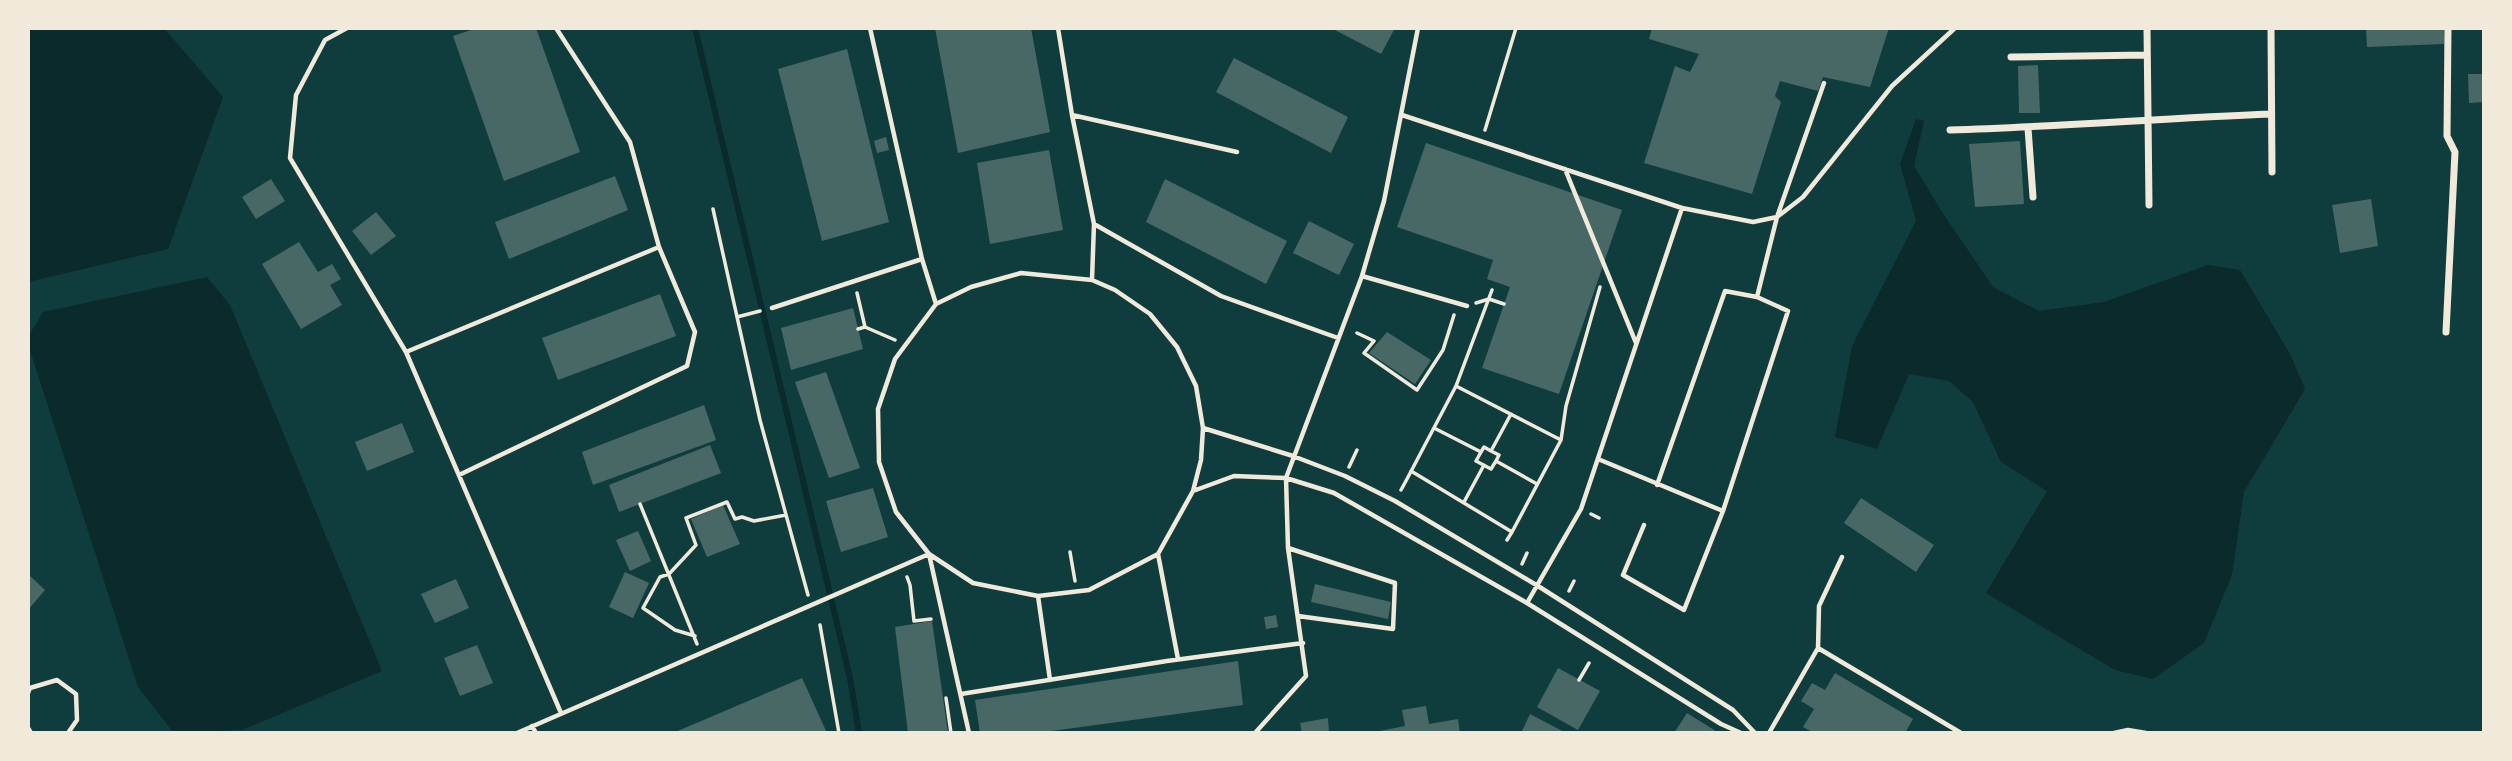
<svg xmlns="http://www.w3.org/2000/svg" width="2512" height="761" font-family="Inter,sans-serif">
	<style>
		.water { fill: #0a2a2b }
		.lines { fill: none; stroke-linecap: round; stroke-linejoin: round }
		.stream { stroke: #0a2a2b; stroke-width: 6 }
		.building { fill: #486865 }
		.path { stroke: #f1e9da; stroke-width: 3.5 }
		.service { stroke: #f1e9da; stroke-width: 4.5 }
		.minor { stroke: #f1e9da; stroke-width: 7 }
	</style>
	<rect width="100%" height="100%" fill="#0f3d3e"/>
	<path class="water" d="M 28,28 L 164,28 L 223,97 L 168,249 L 28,282 Z
		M 1916,119 L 1924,121 L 1914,166 L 1942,212 L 1993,287 L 2039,311 L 2104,302 L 2208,265 L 2240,270 L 2290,354 L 2305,389 L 2244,492 L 2232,575 L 2204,643 L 2153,679 L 2115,670 L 1986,593 L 2047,491 L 2001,462 L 1973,402 L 1949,381 L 1909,374 L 1877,449 L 1835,437 L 1852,346 L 1916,221 L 1900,164 Z
		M 207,277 L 230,305 L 382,671 L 242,730 L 174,733 L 138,687 L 28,344 L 28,337 L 43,312 Z"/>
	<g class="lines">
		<path class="stream" d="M 695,28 L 850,678 L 859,733"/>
	</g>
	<path class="building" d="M 477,28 L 536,28 L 580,152 L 504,181 L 453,36 Z
		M 935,28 L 1031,28 L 1050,132 L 958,153 Z
		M 1331,28 L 1395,28 L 1381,54 Z
		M 1652,28 L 1889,28 L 1870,87 L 1823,77 L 1818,91 L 1780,81 L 1775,96 L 1781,102 L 1752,194 L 1644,163 L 1675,66 L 1690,72 L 1699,54 L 1649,39 Z
		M 2366,28 L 2444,28 L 2444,44 L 2367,47 Z
		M 847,49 L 889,222 L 822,241 L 778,69 Z
		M 1234,58 L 1348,117 L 1331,153 L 1216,92 Z
		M 2038,65 L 2040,113 L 2019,113 L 2018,66 Z
		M 2468,74 L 2484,74 L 2484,102 L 2469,103 Z
		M 886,137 L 889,150 L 877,153 L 874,141 Z
		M 2020,141 L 2024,204 L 1975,207 L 1969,144 Z
		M 1426,143 L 1622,210 L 1559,394 L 1482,368 L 1510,287 L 1487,279 L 1493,260 L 1397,227 Z
		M 1049,150 L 1063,230 L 990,244 L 977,163 Z
		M 615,176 L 628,210 L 509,259 L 495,222 Z
		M 271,179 L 285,201 L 256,219 L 242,197 Z
		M 1165,179 L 1287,241 L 1266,284 L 1146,222 Z
		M 2371,199 L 2378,246 L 2340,253 L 2332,205 Z
		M 376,212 L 396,236 L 371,255 L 352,231 Z
		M 1309,221 L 1354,244 L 1339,275 L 1293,253 Z
		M 299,242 L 318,272 L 332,264 L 341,279 L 330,285 L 342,305 L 301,329 L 262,264 Z
		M 660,294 L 676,336 L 558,380 L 542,338 Z
		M 853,308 L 863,349 L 791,370 L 781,328 Z
		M 1387,332 L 1431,360 L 1415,384 L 1369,353 Z
		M 826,372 L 860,468 L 829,478 L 795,382 Z
		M 704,405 L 716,440 L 593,485 L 582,452 Z
		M 402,423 L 414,452 L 367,471 L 355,442 Z
		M 710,445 L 721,473 L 619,512 L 609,485 Z
		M 873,488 L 888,537 L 841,552 L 826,501 Z
		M 1861,498 L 1934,545 L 1916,572 L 1844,523 Z
		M 723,505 L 740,544 L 707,557 L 691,519 Z
		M 638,531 L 651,561 L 630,571 L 616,540 Z
		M 625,572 L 649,583 L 633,618 L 609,607 Z
		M 28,574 L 45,590 L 28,610 Z
		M 456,579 L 469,608 L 435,623 L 421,594 Z
		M 1315,584 L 1391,602 L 1388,619 L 1311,602 Z
		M 1276,615 L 1278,627 L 1266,629 L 1264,617 Z
		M 932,621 L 948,733 L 908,733 L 895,627 Z
		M 477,645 L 493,683 L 460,696 L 444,658 Z
		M 1238,661 L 1243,705 L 1037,733 L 980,733 L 975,700 Z
		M 1558,668 L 1600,691 L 1578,730 L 1537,707 Z
		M 1835,673 L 1913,719 L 1905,733 L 1814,733 L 1803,727 L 1814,709 L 1801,701 L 1812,683 L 1825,690 Z
		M 802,678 L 827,733 L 673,733 Z
		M 1426,706 L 1429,724 L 1458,719 L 1460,733 L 1370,733 L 1405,726 L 1402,710 Z
		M 1687,713 L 1719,733 L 1674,733 Z
		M 1530,714 L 1566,733 L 1521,733 Z
		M 1328,718 L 1329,733 L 1302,733 L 1300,723 Z"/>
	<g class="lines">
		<path class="path" d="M 1485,130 L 1516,28
			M 713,209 L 760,420 L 808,595
			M 857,293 L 865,327
			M 1476,303 L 1489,299 L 1504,304
			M 737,317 L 760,311
			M 858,329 L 865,327 L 895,340
			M 1357,333 L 1374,341 L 1364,353 L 1417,390 L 1443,350 L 1454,315
			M 1456,386 L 1492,290
			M 1434,428 L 1481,452 L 1476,461 L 1491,469 L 1496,461 L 1537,484
			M 1561,440 L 1566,406 L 1600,287
			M 1491,451 L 1499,455 L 1496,461
			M 1481,452 L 1484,447 L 1491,451 L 1511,414
			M 1349,467 L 1357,450
			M 1401,490 L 1407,479 L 1456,386 L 1561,440 L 1512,532 L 1411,471
			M 1464,502 L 1484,465
			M 640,504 L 697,644
			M 1591,514 L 1599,518
			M 1507,540 L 1512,532
			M 1070,552 L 1075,581
			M 1522,564 L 1527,553
			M 907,577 L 910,585 L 914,621 L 931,619
			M 1569,591 L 1574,581
			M 820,625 L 839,733
			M 695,636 L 675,630 L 643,608 L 660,577 L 669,574 L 696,545 L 686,518 L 727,502 L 735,519 L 742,517 L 754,521 L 786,515
			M 1579,680 L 1589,663
			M 946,698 L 951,733"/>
		<path class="service" d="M 347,28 L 325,40 L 296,95 L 290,158 L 406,352 L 561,713
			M 870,28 L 922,259 L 936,304
			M 1058,28 L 1072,115 L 1094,224 L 1092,280
			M 1072,115 L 1237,152
			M 1402,115 L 1682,208 L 1753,222 L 1777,217 L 1803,197 L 1892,86 L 1955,28
			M 1565,169 L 1636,343
			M 1094,224 L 1221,296 L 1338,338
			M 1362,276 L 1467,306
			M 772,308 L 922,259
			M 406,352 L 659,247
			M 1203,428 L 1293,456 L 1345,476 L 1395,501 L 1538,586 L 1733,710 L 1755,733
			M 1598,459 L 1723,511
			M 459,475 L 687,366 L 695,332 L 659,247 L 630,142 L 556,28
			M 1657,485 L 1725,291 L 1757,297
			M 1193,491 L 1234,476 L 1286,478 L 1334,493 L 1527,603 L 1721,724 L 1741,733
			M 1644,525 L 1623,575 L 1684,610 L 1723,511 L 1788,311 L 1757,297 L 1777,217 L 1824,83
			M 1288,548 L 1395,583 L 1393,629 L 1298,616
			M 929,554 L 973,583 L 1038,596 L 1089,590 L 1158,554 L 1193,491 L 1201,460 L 1203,428 L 1196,386 L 1177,347 L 1150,314 L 1115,290 L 1092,280 L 1021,273 L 971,287 L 936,304 L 895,359 L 878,409 L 879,462 L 896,512 L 929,554 L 969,733
			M 1158,554 L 1178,659
			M 1038,596 L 1050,680
			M 1527,603 L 1581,509 L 1682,208
			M 1818,648 L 1961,733
			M 28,693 L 30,688 L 57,680 L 76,694 L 77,720 L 68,733
			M 961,694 L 1167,661 L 1303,643
			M 532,726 L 536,733
			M 28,728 L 31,733
			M 517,733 L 929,554
			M 1255,733 L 1306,676 L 1288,548 L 1286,478 L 1362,276 L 1384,201 L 1418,28
			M 1769,733 L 1818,648 L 1819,606 L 1842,557
			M 2114,733 L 2128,730 L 2146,733"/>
		<path class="minor" d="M 2147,28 L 2149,205
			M 2271,28 L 2272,172
			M 2011,57 L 2147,55
			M 2028,128 L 2033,197
			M 1950,130 C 2057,127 2164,118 2271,114
			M 2446,332 L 2455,152 L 2447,136 L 2448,28"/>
	</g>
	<rect width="2512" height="761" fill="none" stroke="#f1e9da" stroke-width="60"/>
</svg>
